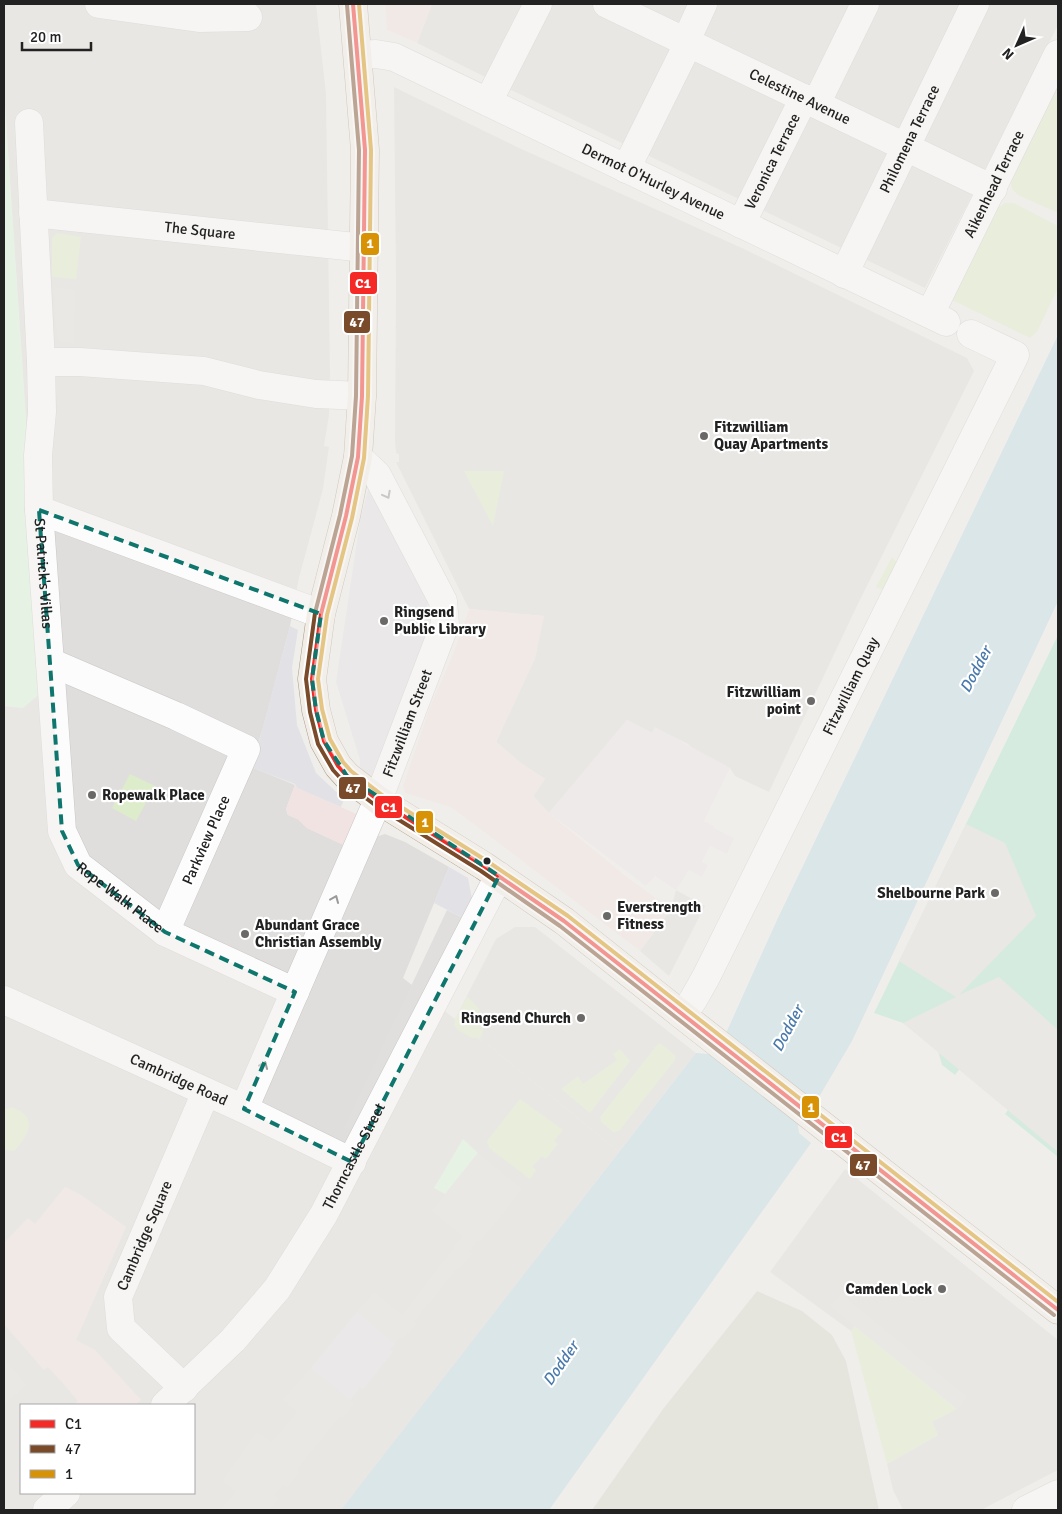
<svg xmlns="http://www.w3.org/2000/svg" width="1062" height="1514" font-family="Signika,sans-serif">
	<style>
		.residential { fill: #dfdedc; fill-rule: evenodd }
		.commercial { fill: #f1e3e1 }
		.industrial { fill: #ede4e9 }
		.religious { fill: #dededc }
		.construction { fill: #d9d9cd }
		.grass { fill: #ddeccb }
		.park { fill: #daf5da }
		.pitch { fill: #b7e6d2 }
		.parking { fill: #e0dfde }
		.plaza { fill: #e2e1e5 }
		.water { fill: #bfdbe3 }
		.lines { fill: none; stroke-linecap: round; stroke-linejoin: round }
		.minor-casing { stroke: #c9c8c7; stroke-width: 29 }
		.major-casing { stroke: #a79c86; stroke-width: 29 }
		.minor { stroke: #fdfcfc; stroke-width: 28 }
		.major { stroke: #f3ede7; stroke-width: 28 }
		.bus-1-casing { stroke: #fff; stroke-width: 8 }
		.bus-2-casing { stroke: #fff; stroke-width: 8 }
		.bus-3-casing { stroke: #fff; stroke-width: 8 }
		.bus-1 { stroke: #f52a26; stroke-width: 4 }
		.bus-2 { stroke: #7a4b2a; stroke-width: 4 }
		.bus-3 { stroke: #d79205; stroke-width: 4 }
		.oneway { stroke: #9a9a9a }
		.marked { fill: none; stroke: #0f766e; stroke-width: 4; stroke-dasharray: 10 6; stroke-linejoin: round }
		.poi-dot { fill: #6a6968; stroke: #fff; stroke-width: 2 }
		.bus-dot { fill: #222; stroke: #fff; stroke-width: 2 }
		.labels { text-anchor: middle; stroke-width: 4.5; stroke-linejoin: round; paint-order: stroke }
		.street-label { font-size: 15px; fill: #222; stroke: #fff }
		.poi-label { font-size: 15px; font-weight: bold; fill: #222; stroke: #fff; text-anchor: start }
		.water-label { font-size: 16px; font-style: italic; fill: #4a7aab; stroke: #fff }
		.line-badge { stroke: #fff; stroke-width: 2 }
		.badge-label { font-size: 14px; text-anchor: middle; font-weight: bold; fill: #fff }
	</style>
	<rect width="100%" height="100%" fill="#f0eeeb"/>
	<path class="residential" d="M 4,4 L 316,4 L 326,94 L 330,373 L 329,415 L 324,446 L 329,447 L 323,489 L 299,578 L 290,626 L 264,724 L 251,767 L 295,785 L 286,809 L 288,815 L 298,819 L 307,828 L 346,846 L 385,834 L 405,842 L 449,867 L 403,978 L 455,1019 L 455,1028 L 473,1038 L 475,1037 L 486,1043 L 619,1152 L 343,1510 L 4,1510 L 4,706 L 23,708 L 42,659 L 4,92 ZM 21,1405 L 194,1405 L 194,1493 L 21,1493 Z
		M 432,4 L 1058,4 L 1058,25 L 925,288 L 511,90 L 417,43 Z
		M 394,87 L 517,147 L 742,248 L 967,358 L 974,371 L 855,610 L 769,792 L 735,776 L 730,768 L 692,748 L 688,744 L 655,728 L 652,733 L 627,720 L 549,813 L 533,796 L 545,779 L 522,764 L 496,742 L 535,658 L 543,616 L 469,609 L 396,462 L 399,462 L 399,454 L 396,453 L 395,441 L 396,283 Z
		M 676,890 L 705,906 L 669,976 L 640,951 L 671,909 Z
		M 845,1169 L 1058,1340 L 1058,1470 L 981,1510 L 903,1510 L 893,1490 L 887,1464 L 938,1435 L 932,1422 L 957,1408 L 855,1326 L 851,1331 L 770,1272 Z"/>
	<path class="commercial" d="M 385,4 L 432,4 L 417,43 L 387,30 Z
		M 469,609 L 544,616 L 535,658 L 496,742 L 522,764 L 545,779 L 533,796 L 549,813 L 627,877 L 671,909 L 640,951 L 463,816 L 450,807 L 405,793 L 403,786 L 429,709 L 452,657 Z
		M 295,785 L 297,788 L 359,815 L 346,846 L 307,828 L 299,820 L 288,815 L 286,809 Z
		M 65,1187 L 81,1195 L 126,1227 L 76,1340 L 95,1350 L 141,1400 L 135,1405 L 74,1405 L 78,1401 L 61,1381 L 48,1367 L 44,1370 L 4,1324 L 4,1243 L 28,1218 L 35,1224 Z"/>
	<path class="industrial" d="M 627,720 L 652,733 L 655,727 L 730,768 L 704,821 L 714,826 L 714,828 L 734,838 L 727,854 L 710,846 L 702,862 L 708,865 L 702,877 L 689,870 L 676,890 L 655,876 L 646,886 L 549,813 Z"/>
	<path class="religious" d="M 515,927 L 535,927 L 696,1053 L 619,1152 L 486,1043 L 475,1037 L 473,1038 L 455,1028 L 455,1019 L 496,939 Z"/>
	<path class="construction" d="M 757,1291 L 802,1311 L 832,1335 L 846,1361 L 879,1510 L 592,1510 L 663,1409 Z"/>
	<path class="grass" d="M 1058,77 L 1058,213 L 1018,195 L 1012,189 L 1010,179 Z
		M 1005,203 L 1014,203 L 1058,226 L 1058,288 L 1037,332 L 1030,338 L 952,300 L 996,209 Z
		M 57,233 L 81,237 L 76,279 L 52,277 L 52,238 Z
		M 464,471 L 504,471 L 493,526 Z
		M 892,557 L 899,565 L 887,592 L 876,587 Z
		M 130,774 L 155,786 L 136,821 L 112,808 Z
		M 467,997 C 482,1008 488,1022 480,1039 L 475,1037 L 473,1038 L 458,1030 L 454,1025 L 455,1019 Z
		M 660,1043 L 675,1055 L 675,1060 L 619,1131 L 613,1132 L 601,1122 L 600,1117 L 657,1045 Z
		M 620,1049 L 630,1061 L 590,1113 L 561,1089 L 578,1076 L 583,1084 L 617,1060 L 613,1054 Z
		M 520,1099 L 563,1130 L 554,1141 L 558,1144 L 546,1159 L 542,1156 L 532,1167 L 536,1170 L 530,1179 L 489,1148 L 487,1141 Z
		M 12,1107 C 15,1109 20,1110 23,1113 C 37,1124 23,1142 14,1151 L 4,1150 L 4,1110 Z
		M 855,1326 L 957,1409 L 932,1422 L 938,1435 L 887,1464 L 851,1331 Z"/>
	<path class="park" d="M 4,92 L 42,659 L 42,692 L 23,708 L 4,705 Z
		M 463,1139 L 478,1153 L 445,1194 L 434,1188 Z"/>
	<path class="pitch" d="M 1058,635 L 1058,1157 L 1005,1114 L 1011,1106 L 961,1067 L 955,1075 L 942,1065 L 938,1051 L 903,1023 L 874,1013 Z"/>
	<path class="parking" d="M 53,287 L 75,290 L 74,344 L 60,341 L 57,335 Z
		M 966,824 L 1005,843 L 1036,916 L 959,995 L 999,977 L 1058,1030 L 1058,1152 L 903,1023 L 956,997 L 899,961 Z
		M 447,910 L 463,918 L 358,1133 L 344,1128 Z
		M 478,1153 L 522,1189 L 480,1242 L 478,1240 L 469,1252 L 472,1254 L 459,1269 L 457,1268 L 414,1322 L 416,1324 L 403,1339 L 401,1337 L 395,1344 L 357,1312 L 374,1292 L 402,1315 L 463,1236 L 432,1211 Z
		M 841,1294 L 967,1397 L 957,1409 L 830,1306 Z
		M 4,1358 L 26,1385 L 4,1405 Z
		M 311,1368 L 354,1404 L 343,1418 L 340,1416 L 297,1469 L 299,1473 L 287,1488 L 283,1485 L 274,1495 L 278,1499 L 269,1510 L 221,1510 L 236,1491 L 222,1481 L 257,1432 L 272,1442 L 297,1412 L 283,1400 Z"/>
	<path class="plaza" d="M 369,486 L 427,597 L 430,635 L 373,781 L 360,772 L 360,760 L 336,682 L 360,521 Z
		M 290,626 L 298,630 L 292,668 L 297,725 L 316,773 L 344,799 L 341,807 L 297,788 L 295,784 L 250,767 L 257,749 Z
		M 449,867 L 468,878 L 472,899 L 463,918 L 434,903 Z
		M 357,1312 L 395,1344 L 390,1349 L 393,1352 L 363,1389 L 360,1387 L 350,1400 L 311,1368 Z"/>
	<path class="water" d="M 1058,335 L 1058,601 L 852,1041 L 816,1102 L 798,1126 L 799,1133 L 811,1143 L 549,1510 L 341,1510 L 696,1053 L 708,1054 L 727,1031 L 777,920 Z"/>
	<g class="lines">
		<defs>
			<g id="minor">
				<path d="M 99,4 L 199,18 L 248,17"/>
				<path id="s1" d="M 607,4 L 993,189"/>
				<path id="s2" d="M 358,55 L 376,54 L 394,57 L 946,322"/>
				<path d="M 488,102 L 538,4"/>
				<path d="M 816,104 L 865,4"/>
				<path id="s3" d="M 29,123 L 41,362 L 42,412 L 38,455 L 39,510 L 62,831 L 78,865 L 165,932 L 295,992"/>
				<path d="M 626,169 L 683,54 L 691,30 L 703,4"/>
				<path id="s4" d="M 33,213 L 365,248"/>
				<path id="s5" d="M 741,224 L 804,98"/>
				<path id="s6" d="M 844,274 L 975,4"/>
				<path id="s7" d="M 930,314 L 1058,54"/>
				<path d="M 41,362 L 80,362 L 204,371 L 259,385 L 316,394 L 362,396"/>
				<path d="M 39,510 L 321,614"/>
				<path d="M 50,662 L 176,716 L 246,749 L 165,932"/>
				<path id="s8" d="M 4,1000 L 244,1109 L 352,1162"/>
				<path id="s9" d="M 682,1015 L 693,1000 L 706,977 L 1015,355 L 971,334"/>
				<path id="s10" d="M 244,1109 L 378,800 L 445,624 L 443,601 L 377,475 L 358,457"/>
				<path id="s11" d="M 184,1388 L 121,1328 L 118,1297 L 206,1092"/>
				<path id="s12" d="M 165,1405 L 233,1340 L 277,1289 L 324,1214 L 499,876"/>
				<path d="M 47,1510 L 66,1493"/>
				<path d="M 1026,1510 L 1058,1494"/>
			</g>
			<path id="major" d="M 353,4 L 365,150 L 362,396 L 358,457 L 346,516 L 321,614 L 312,679 L 316,710 L 324,741 L 338,766 L 347,776 L 378,800 L 484,866 L 564,921 L 682,1015 L 1058,1310"/>
		</defs>
		<use href="#minor" class="minor-casing"/>
		<use href="#major" class="major-casing"/>
		<use href="#minor" class="minor"/>
		<use href="#major" class="major"/>
		<defs>
			<path id="bus-1" d="M 353,4 L 365,150 L 362,396 L 358,457 L 346,516 L 321,614 L 312,679 L 316,710 L 324,741 L 338,766 L 347,776 L 378,800 L 484,866 L 564,921 L 1058,1310"/>
			<path id="bus-2" d="M 347,5 L 359,150 L 356,396 L 352,456 L 340,515 L 315,613 L 306,679 L 310,712 L 318,744 L 333,770 L 343,781 L 375,805 L 481,871 L 560,926 L 1054,1315"/>
			<path id="bus-3" d="M 359,4 L 371,150 L 368,396 L 364,458 L 352,518 L 327,615 L 318,679 L 322,709 L 330,739 L 343,762 L 351,771 L 382,795 L 487,861 L 568,916 L 1058,1302"/>
		</defs>
		<use href="#bus-1" class="bus-1-casing"/>
		<use href="#bus-2" class="bus-2-casing"/>
		<use href="#bus-3" class="bus-3-casing"/>
		<use href="#bus-1" class="bus-1"/>
		<use href="#bus-2" class="bus-2"/>
		<use href="#bus-3" class="bus-3"/>
	</g>
	<defs><path id="oneway-chevron" d="M-2-3.5L2.5 0L-2 3.5" fill="none" stroke-width="1.6" stroke-linecap="round" stroke-linejoin="round" transform="scale(1.25)"/></defs>
	<g class="oneway">
		<use href="#oneway-chevron" transform="translate(387 495) rotate(62)"/>
		<use href="#oneway-chevron" transform="translate(335 899) rotate(-67)"/>
		<use href="#oneway-chevron" transform="translate(264 1065) rotate(-67)"/>
	</g>
	<path d="M0 0H1062V1514H0ZM 39,510 L 321,614 L 312,679 L 316,710 L 324,741 L 347,776 L 499,876 L 352,1162 L 244,1109 L 295,992 L 165,932 L 78,865 L 62,831 Z" fill="#f0eeeb" fill-opacity=".55" fill-rule="evenodd"/>
	<path class="marked" d="M 39,510 L 321,614 L 312,679 L 316,710 L 324,741 L 347,776 L 499,876 L 352,1162 L 244,1109 L 295,992 L 165,932 L 78,865 L 62,831 Z"/>
	<g class="poi-dot">
		<circle cx="704" cy="436" r="5"/>
		<circle cx="384" cy="621" r="5"/>
		<circle cx="811" cy="701" r="5"/>
		<circle cx="92" cy="795" r="5"/>
		<circle cx="995" cy="893" r="5"/>
		<circle cx="607" cy="916" r="5"/>
		<circle cx="245" cy="934" r="5"/>
		<circle cx="581" cy="1018" r="5"/>
		<circle cx="942" cy="1289" r="5"/>
	</g>
	<circle class="bus-dot" cx="487" cy="861" r="4.5"/>
	<g class="labels">
		<g class="street-label">
			<text dy="5" stroke="none"><textPath href="#s1" startOffset="214">Celestine Avenue</textPath></text>
			<text dy="5" stroke="none"><textPath href="#s6" startOffset="150">Philomena Terrace</textPath></text>
			<text dy="5" stroke="none"><textPath href="#s5" startOffset="70">Veronica Terrace</textPath></text>
			<text dy="5" stroke="none"><textPath href="#s2" startOffset="324">Dermot O'Hurley Avenue</textPath></text>
			<text dy="5" stroke="none"><textPath href="#s7" startOffset="145">Aikenhead Terrace</textPath></text>
			<text dy="5" stroke="none"><textPath href="#s4" startOffset="168">The Square</textPath></text>
			<text dy="5" stroke="none"><textPath href="#s3" startOffset="451">St Patrick's Villas</textPath></text>
			<text dy="5" stroke="none"><textPath href="#s9" startOffset="370">Fitzwilliam Quay</textPath></text>
			<text dy="5" stroke="none"><textPath href="#s10" startOffset="419">Fitzwilliam Street</textPath></text>
			<text transform="translate(206 840) rotate(-66)" y="5">Parkview Place</text>
			<text dy="5" stroke="none"><textPath href="#s3" startOffset="800">Rope Walk Place</textPath></text>
			<text dy="5" stroke="none"><textPath href="#s8" startOffset="192">Cambridge Road</textPath></text>
			<text dy="5" stroke="none"><textPath href="#s12" startOffset="315">Thorncastle Street</textPath></text>
			<text dy="5" stroke="none"><textPath href="#s11" startOffset="185">Cambridge Square</textPath></text>
		</g>
		<g class="poi-label">
			<text x="714" y="432">Fitzwilliam<tspan x="714" dy="17">Quay Apartments</tspan></text>
			<text x="394" y="617">Ringsend<tspan x="394" dy="17">Public Library</tspan></text>
			<text x="801" y="697" text-anchor="end">Fitzwilliam<tspan x="801" dy="17">point</tspan></text>
			<text x="102" y="800">Ropewalk Place</text>
			<text x="985" y="898" text-anchor="end">Shelbourne Park</text>
			<text x="617" y="912">Everstrength<tspan x="617" dy="17">Fitness</tspan></text>
			<text x="255" y="930">Abundant Grace<tspan x="255" dy="17">Christian Assembly</tspan></text>
			<text x="571" y="1023" text-anchor="end">Ringsend Church</text>
			<text x="932" y="1294" text-anchor="end">Camden Lock</text>
		</g>
		<g class="water-label">
			<text transform="translate(975 669) rotate(-62)" y="6">Dodder</text>
			<text transform="translate(787 1028) rotate(-62)" y="6">Dodder</text>
			<text transform="translate(560 1363) rotate(-55)" y="6">Dodder</text>
		</g>
	</g>
	<g class="line-badge">
		<rect x="360" y="232" width="20" height="24" rx="5" fill="#d79205"/>
		<rect x="349" y="271" width="29" height="24" rx="5" fill="#f52a26"/>
		<rect x="343" y="310" width="28" height="24" rx="5" fill="#7a4b2a"/>
		<rect x="338" y="776" width="29" height="24" rx="5" fill="#7a4b2a"/>
		<rect x="374" y="795" width="29" height="24" rx="5" fill="#f52a26"/>
		<rect x="415" y="810" width="19" height="24" rx="5" fill="#d79205"/>
		<rect x="801" y="1095" width="19" height="24" rx="5" fill="#d79205"/>
		<rect x="824" y="1125" width="29" height="24" rx="5" fill="#f52a26"/>
		<rect x="849" y="1153" width="29" height="24" rx="5" fill="#7a4b2a"/>
	</g>
	<g class="badge-label">
		<text x="370" y="248">1</text>
		<text x="363" y="288">C1</text>
		<text x="357" y="327">47</text>
		<text x="353" y="793">47</text>
		<text x="389" y="812">C1</text>
		<text x="425" y="827">1</text>
		<text x="811" y="1112">1</text>
		<text x="839" y="1142">C1</text>
		<text x="863" y="1170">47</text>
	</g>
	<rect width="1062" height="1514" fill="none" stroke="#222222" stroke-width="10"/>
	<rect x="20" y="1404" width="175" height="90" fill="#ffffff" stroke="#a7a7a7"/>
	<rect x="30" y="1420" width="25" height="8" fill="#f52a26" stroke="#a7a7a7"/>
	<text x="65" y="1429" font-size="15" fill="#222222">C1</text>
	<rect x="30" y="1445" width="25" height="8" fill="#7a4b2a" stroke="#a7a7a7"/>
	<text x="65" y="1454" font-size="15" fill="#222222">47</text>
	<rect x="30" y="1470" width="25" height="8" fill="#d79205" stroke="#a7a7a7"/>
	<text x="65" y="1479" font-size="15" fill="#222222">1</text>
	<g transform="translate(1017 45) rotate(225)" stroke="#ffffff" stroke-width="4" paint-order="stroke">
	<path d="M0-4L9 19L0 12L-9 19Z" fill="#222222"/>
	<text y="-8" font-size="14" font-weight="bold" text-anchor="middle" fill="#222222">N</text>
	</g>
	<path d="M22 42v8h69v-8" fill="none" stroke="#222222" stroke-width="2.5"/>
	<text x="30" y="42" font-size="15" fill="#222222" stroke="#ffffff" stroke-width="4" paint-order="stroke">20 m</text>
</svg>
